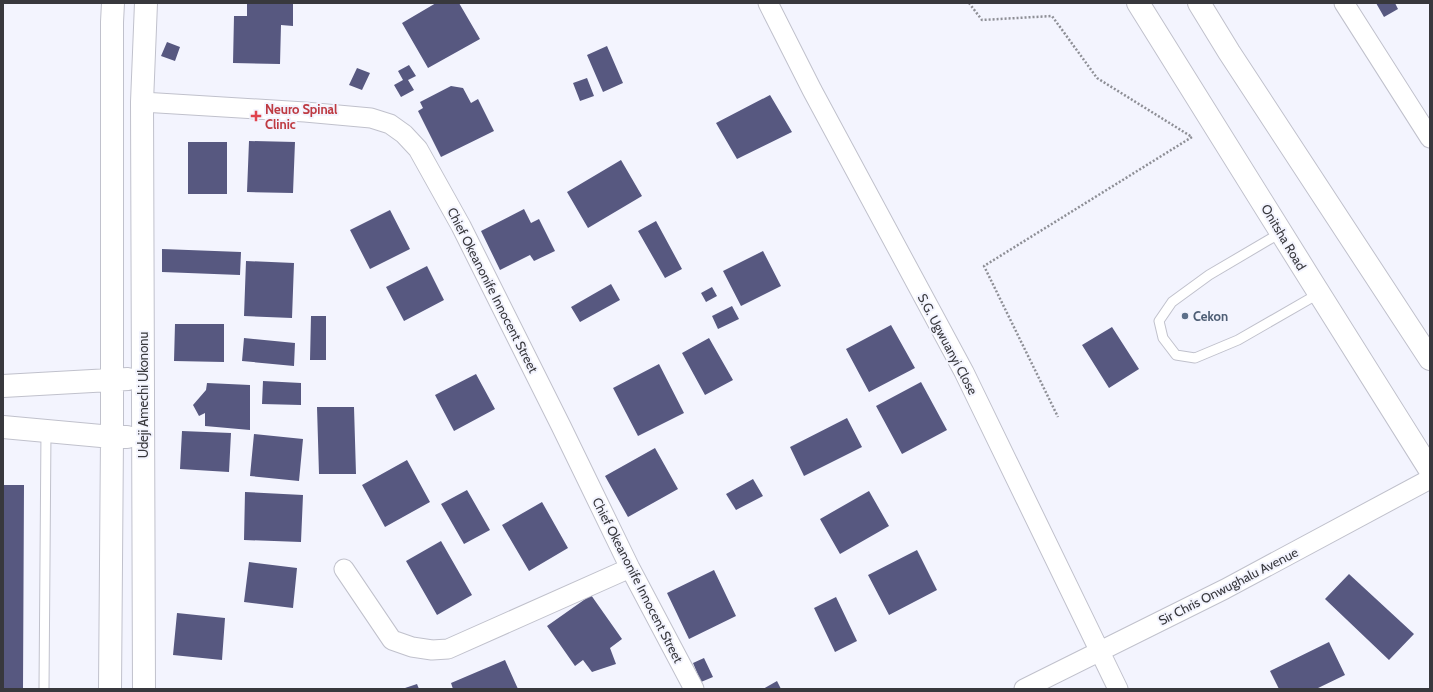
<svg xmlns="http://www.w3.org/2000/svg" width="1433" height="692" font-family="Cabin,sans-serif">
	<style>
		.building { fill: #575880 }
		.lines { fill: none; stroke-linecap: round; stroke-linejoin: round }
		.lane-casing { stroke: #c0c1cc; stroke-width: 11 }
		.street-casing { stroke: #c0c1cc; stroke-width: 21 }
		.secondary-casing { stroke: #c0c1cc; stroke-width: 24 }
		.primary-casing { stroke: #c0c1cc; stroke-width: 24 }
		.path { stroke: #8e8f96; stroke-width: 2.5; stroke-dasharray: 2 2; stroke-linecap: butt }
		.lane { stroke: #fff; stroke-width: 9 }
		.street { stroke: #fff; stroke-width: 19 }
		.secondary { stroke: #fff; stroke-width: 22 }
		.primary { stroke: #fff; stroke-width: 22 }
		.health-dot { fill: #e0444e; stroke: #f3f4fe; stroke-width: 1.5 }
		.service-dot { fill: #5c6f8a; stroke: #f3f4fe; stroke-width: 1.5 }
		.labels { text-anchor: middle; stroke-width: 4; stroke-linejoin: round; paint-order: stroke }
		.health-label { font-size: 13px; font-weight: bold; fill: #be3a42; stroke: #f3f4fe; text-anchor: start }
		.street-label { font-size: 13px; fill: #38383d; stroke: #f3f4fe }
		.service-label { font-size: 13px; font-weight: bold; fill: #4e5e75; stroke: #f3f4fe; text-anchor: start }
	</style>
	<rect width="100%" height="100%" fill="#f3f4fe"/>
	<path class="building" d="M 247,3 L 293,3 L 293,26 L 281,25 L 280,64 L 233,63 L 234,16 L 247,16 Z
		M 436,3 L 459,3 L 480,39 L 428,68 L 402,23 Z
		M 1376,3 L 1395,3 L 1398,9 L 1384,17 Z
		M 167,42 L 180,47 L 175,61 L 161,56 Z
		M 607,46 L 623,83 L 603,92 L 587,55 Z
		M 409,65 L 416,76 L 408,80 L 414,90 L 401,97 L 394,85 L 403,80 L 398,71 Z
		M 357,68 L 370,73 L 362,90 L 349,85 Z
		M 587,78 L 594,96 L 580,101 L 573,83 Z
		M 451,86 L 463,88 L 471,103 L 478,99 L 494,131 L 441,157 L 418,111 L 423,108 L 420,102 Z
		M 770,95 L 792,132 L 737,159 L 716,123 Z
		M 249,141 L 295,142 L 293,193 L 247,192 Z
		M 188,142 L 227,142 L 227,194 L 188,194 Z
		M 621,160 L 642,196 L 588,228 L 567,192 Z
		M 524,209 L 531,223 L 539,219 L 555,251 L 534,261 L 530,255 L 500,270 L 481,231 Z
		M 390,210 L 410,249 L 370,269 L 350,230 Z
		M 656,221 L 682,269 L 665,278 L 638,231 Z
		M 162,249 L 241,252 L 240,275 L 162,272 Z
		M 763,251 L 781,286 L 741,306 L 723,271 Z
		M 246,261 L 294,263 L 292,318 L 244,316 Z
		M 427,266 L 444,300 L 404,321 L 386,287 Z
		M 611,284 L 620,300 L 580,322 L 571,307 Z
		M 712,287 L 717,296 L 706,302 L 701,293 Z
		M 732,306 L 739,319 L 718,329 L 712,316 Z
		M 311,316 L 326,316 L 326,360 L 310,360 Z
		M 175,324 L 224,324 L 224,362 L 174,361 Z
		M 891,325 L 915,368 L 869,392 L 846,349 Z
		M 1112,327 L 1139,369 L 1109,388 L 1082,345 Z
		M 244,338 L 295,343 L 294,366 L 242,361 Z
		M 709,338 L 733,380 L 705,395 L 682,353 Z
		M 659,364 L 684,413 L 638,436 L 613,388 Z
		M 476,374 L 495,409 L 454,431 L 435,395 Z
		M 263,381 L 301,383 L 301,405 L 262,404 Z
		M 921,382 L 947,430 L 902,454 L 876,406 Z
		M 207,383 L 250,385 L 250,430 L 205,426 L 205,413 L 199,416 L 193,405 L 206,390 Z
		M 317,407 L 354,407 L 356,474 L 319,474 Z
		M 847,418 L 862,447 L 804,476 L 790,447 Z
		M 182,431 L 231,433 L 229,472 L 180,469 Z
		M 254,434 L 303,439 L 299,481 L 250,476 Z
		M 655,448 L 678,489 L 628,517 L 605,476 Z
		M 407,460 L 430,502 L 385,527 L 362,485 Z
		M 753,479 L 763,496 L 736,510 L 726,494 Z
		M 3,485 L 24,485 L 23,689 L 3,689 Z
		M 467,490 L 490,530 L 464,544 L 441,504 Z
		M 869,491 L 889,526 L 840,554 L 820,519 Z
		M 245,492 L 303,495 L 301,542 L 244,540 Z
		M 542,502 L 568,548 L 529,571 L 502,525 Z
		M 441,541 L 472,595 L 437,615 L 406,561 Z
		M 917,550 L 937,590 L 889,615 L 868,575 Z
		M 249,562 L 297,568 L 293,608 L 244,602 Z
		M 714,570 L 736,616 L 689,639 L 667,593 Z
		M 1349,574 L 1414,634 L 1389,660 L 1325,599 Z
		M 591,595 L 622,639 L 610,648 L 616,664 L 592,672 L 583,660 L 575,666 L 547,626 Z
		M 836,597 L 857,641 L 835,652 L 814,608 Z
		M 177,613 L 225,618 L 222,660 L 173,655 Z
		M 1329,642 L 1345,675 L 1316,689 L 1279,689 L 1270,671 Z
		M 704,658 L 713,677 L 701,682 L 693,663 Z
		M 505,660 L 518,689 L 453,689 L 451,683 Z
		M 777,681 L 781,689 L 763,689 Z
		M 417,684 L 419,689 L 402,689 Z"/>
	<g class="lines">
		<defs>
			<path id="lane" d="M 1282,232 L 1209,275 L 1172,302 L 1159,321 L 1163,338 L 1176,355 L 1195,358 L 1238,340 L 1318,294
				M 44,689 L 46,431"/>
			<path id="street" d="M 768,3 L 812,90 L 964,372 L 1118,689
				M 1344,3 L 1430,138
				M 142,102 L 305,112 L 371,118 L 390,124 L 404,134 L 418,149 L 461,226 L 561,426 L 630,568 L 694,689
				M 344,569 L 392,640 L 412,647 L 432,650 L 448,649 L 630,568
				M 1024,689 L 1225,589 L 1430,479"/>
			<path id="secondary" d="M 3,386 L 128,379
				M 3,427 L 112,437 L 127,437
				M 110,689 L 112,437 L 112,22 L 113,3
				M 144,689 L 142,102 L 146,3"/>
			<path id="primary" d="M 1138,3 C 1235,158 1332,315 1430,470
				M 1199,3 L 1229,52 L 1430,359"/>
		</defs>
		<use href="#lane" class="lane-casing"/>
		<use href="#street" class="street-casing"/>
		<use href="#secondary" class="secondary-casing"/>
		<use href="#primary" class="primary-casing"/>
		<path class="path" d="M 969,3 L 982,20 L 1052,16 L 1097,78 L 1192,137 L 984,266 L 1058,417"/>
		<use href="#lane" class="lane"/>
		<use href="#street" class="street"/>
		<use href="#secondary" class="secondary"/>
		<use href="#primary" class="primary"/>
	</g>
	<path class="health-dot" d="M254 110h4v4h4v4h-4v4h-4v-4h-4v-4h4z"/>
	<circle class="service-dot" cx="1185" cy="316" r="4"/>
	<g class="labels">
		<g class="health-label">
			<text x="265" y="114">Neuro Spinal<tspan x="265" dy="15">Clinic</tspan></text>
		</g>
		<g class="street-label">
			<text transform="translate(1284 237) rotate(59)" y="5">Onitsha Road</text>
			<text transform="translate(493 290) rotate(63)" y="5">Chief Okeanonife Innocent Street</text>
			<text transform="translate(948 344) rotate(62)" y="5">S.G. Ugwuanyi Close</text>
			<text transform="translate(143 395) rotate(-90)" y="5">Udeji Amechi Ukononu</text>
			<text transform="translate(638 580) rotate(63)" y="5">Chief Okeanonife Innocent Street</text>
			<text transform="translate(1228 586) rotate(-27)" y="5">Sir Chris Onwughalu Avenue</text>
		</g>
		<g class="service-label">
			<text x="1193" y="321">Cekon</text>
		</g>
	</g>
	<rect width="1433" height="692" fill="none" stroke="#38383d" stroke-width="8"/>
</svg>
